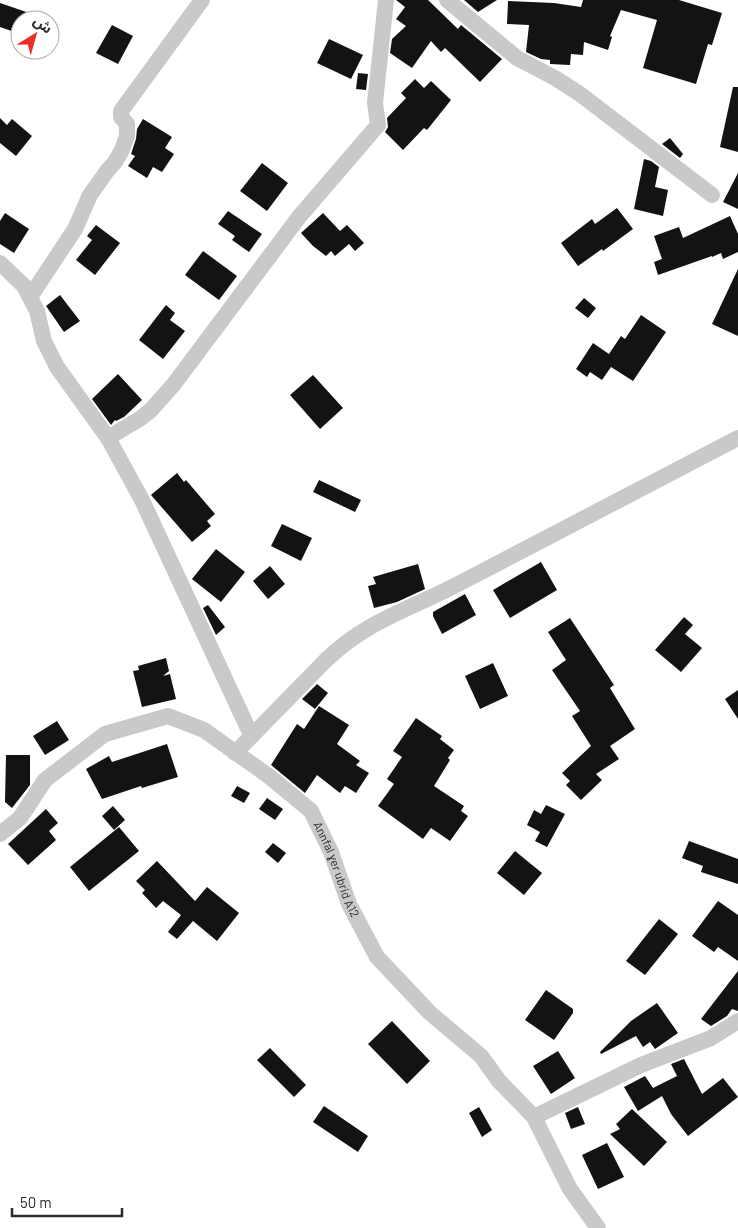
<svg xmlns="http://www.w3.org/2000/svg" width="738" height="1228" font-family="Barlow,'Noto Sans Arabic',sans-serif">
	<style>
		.building { fill: #131313 }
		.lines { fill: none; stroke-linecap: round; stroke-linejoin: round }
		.minor { stroke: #c9c9c9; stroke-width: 16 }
		.labels { text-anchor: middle; stroke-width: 5; stroke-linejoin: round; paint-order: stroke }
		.street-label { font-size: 12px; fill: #2c2c2c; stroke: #fff }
	</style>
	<rect width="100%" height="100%" fill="#fff"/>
	<path class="building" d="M 396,0 L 428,0 L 458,29 L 461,25 L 502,59 L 480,82 L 445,48 L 441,52 L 431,41 L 412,68 L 390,53 L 392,39 L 406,26 L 396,19 L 405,7 Z
		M 464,0 L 497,0 L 478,12 Z
		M 583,0 L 679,0 L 722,13 L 712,45 L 708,44 L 696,84 L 643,68 L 657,20 L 621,10 L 610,36 L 612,37 L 608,50 L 584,42 L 583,55 L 571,54 L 570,65 L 550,64 L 550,60 L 541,59 L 526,52 L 529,25 L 507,24 L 508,1 L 554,3 L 581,7 Z
		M 0,3 L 44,18 L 44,20 L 20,20 L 20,34 L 0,27 Z
		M 112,25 L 133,36 L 118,64 L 96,53 Z
		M 329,39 L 363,55 L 351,79 L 317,63 Z
		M 358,73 L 368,74 L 366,90 L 356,89 Z
		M 415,79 L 424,88 L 431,81 L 451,100 L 427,130 L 424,128 L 403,150 L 385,132 L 388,127 L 387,118 L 406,98 L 401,93 Z
		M 733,87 L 738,87 L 738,152 L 720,147 Z
		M 0,118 L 7,125 L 12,119 L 32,136 L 16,156 L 0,143 Z
		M 143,119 L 172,137 L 165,148 L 174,154 L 162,172 L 153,167 L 147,178 L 128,166 L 135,156 L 131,154 L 136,139 L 137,129 Z
		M 670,138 L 683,154 L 680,158 L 662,144 Z
		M 644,159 L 651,161 L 659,167 L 655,187 L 668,190 L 663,216 L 634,209 Z
		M 262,163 L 288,183 L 267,211 L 240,191 Z
		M 738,173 L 738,209 L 723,202 Z
		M 617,208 L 633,229 L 603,251 L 602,249 L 578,266 L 561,243 L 592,219 L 595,224 Z
		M 228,211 L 262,234 L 249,252 L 232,240 L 235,236 L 218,224 Z
		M 5,213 L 29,229 L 14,253 L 0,244 L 0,221 Z
		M 323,213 L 340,231 L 347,225 L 364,243 L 355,251 L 349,244 L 335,256 L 331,251 L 326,256 L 313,246 L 301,233 Z
		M 730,216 L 738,234 L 738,252 L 723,259 L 721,253 L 712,257 L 712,256 L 658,275 L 654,262 L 662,259 L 654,236 L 679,227 L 683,238 Z
		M 96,225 L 120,243 L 95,275 L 76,260 L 92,240 L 87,236 Z
		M 203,251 L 237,276 L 219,300 L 185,275 Z
		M 738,269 L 738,336 L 712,324 Z
		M 60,295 L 80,321 L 64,332 L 46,306 Z
		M 584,298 L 596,308 L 588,318 L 575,308 Z
		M 166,305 L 175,313 L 170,320 L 185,331 L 163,359 L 139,340 Z
		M 641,315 L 666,332 L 633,381 L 611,367 L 602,380 L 590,372 L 587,377 L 576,369 L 593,343 L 609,354 L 621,336 L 625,339 Z
		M 118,374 L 142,400 L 124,417 L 116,421 L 115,420 L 111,425 L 92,399 Z
		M 313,375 L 343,408 L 320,429 L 290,395 Z
		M 177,473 L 184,482 L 186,480 L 215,514 L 207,521 L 211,526 L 192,542 L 151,495 Z
		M 319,480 L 361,500 L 355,512 L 313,492 Z
		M 282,524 L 312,538 L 301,561 L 271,546 Z
		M 216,549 L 245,572 L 221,602 L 192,579 Z
		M 541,562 L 557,590 L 510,618 L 493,590 Z
		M 418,564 L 425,589 L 397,602 L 374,608 L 368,586 L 376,584 L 373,577 Z
		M 270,566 L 285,584 L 268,599 L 253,581 Z
		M 465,594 L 476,615 L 442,634 L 433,616 L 433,612 Z
		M 208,605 L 225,627 L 216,635 L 203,608 Z
		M 684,617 L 693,625 L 685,634 L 702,648 L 681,672 L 655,650 Z
		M 570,618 L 614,685 L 610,688 L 635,729 L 610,746 L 619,759 L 596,774 L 602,780 L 581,800 L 566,785 L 570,781 L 562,773 L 591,746 L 572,716 L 580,711 L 552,670 L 566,660 L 548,632 Z
		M 166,658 L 169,671 L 163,676 L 170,674 L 176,699 L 142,707 L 133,671 L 139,670 L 138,666 Z
		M 493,663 L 508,696 L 480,709 L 465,676 Z
		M 317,684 L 328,693 L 315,709 L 302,699 Z
		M 738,690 L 738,719 L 725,699 Z
		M 319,706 L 349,725 L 337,744 L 360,761 L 356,765 L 369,773 L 356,793 L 345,786 L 340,793 L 317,775 L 305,793 L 271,765 L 297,724 L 304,729 Z
		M 416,718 L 442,736 L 440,739 L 454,750 L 448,758 L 450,760 L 434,786 L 464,806 L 461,811 L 468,816 L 450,841 L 431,828 L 423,839 L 378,806 L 394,784 L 387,779 L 402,757 L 393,751 Z
		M 57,721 L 69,740 L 45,755 L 33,736 Z
		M 167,744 L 178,777 L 142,788 L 141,786 L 102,799 L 86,769 L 109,756 L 112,762 Z
		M 6,755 L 30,755 L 30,785 L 12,808 L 5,802 Z
		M 237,786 L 250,793 L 244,803 L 231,796 Z
		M 267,798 L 283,809 L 275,820 L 259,809 Z
		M 546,805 L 565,814 L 547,847 L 535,841 L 540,832 L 527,825 L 534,810 L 541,814 Z
		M 113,806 L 125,820 L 114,830 L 102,816 Z
		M 46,809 L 58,823 L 49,831 L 56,840 L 28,865 L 8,844 Z
		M 119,827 L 139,851 L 89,891 L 70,867 Z
		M 689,841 L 738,859 L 738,884 L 701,872 L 703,866 L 682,858 Z
		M 273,843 L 286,853 L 278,863 L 265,852 Z
		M 515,851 L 542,873 L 524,895 L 497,873 Z
		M 157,861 L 195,901 L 207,887 L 239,913 L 217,941 L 193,921 L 177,939 L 168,932 L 181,915 L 163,901 L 156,908 L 142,893 L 145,890 L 136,881 Z
		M 718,901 L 738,915 L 738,961 L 718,947 L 714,952 L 692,936 Z
		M 659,919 L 678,934 L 645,975 L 626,961 Z
		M 738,971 L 738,1011 L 732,1009 L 727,1016 L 711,1026 L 701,1019 Z
		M 546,990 L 573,1009 L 573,1013 L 554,1040 L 525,1020 Z
		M 657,1003 L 678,1033 L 655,1049 L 650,1042 L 643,1047 L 636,1036 L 601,1054 L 600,1052 L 631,1021 Z
		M 392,1021 L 430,1061 L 407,1084 L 368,1044 Z
		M 270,1048 L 306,1085 L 294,1097 L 257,1060 Z
		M 558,1051 L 575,1078 L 551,1094 L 533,1066 Z
		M 684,1059 L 702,1094 L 723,1078 L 738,1097 L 688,1136 L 671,1114 L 662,1096 L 638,1111 L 624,1087 L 645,1076 L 653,1088 L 677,1076 L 671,1064 Z
		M 324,1106 L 368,1136 L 358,1152 L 313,1122 Z
		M 479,1107 L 492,1130 L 482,1137 L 469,1113 Z
		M 578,1107 L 585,1124 L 571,1129 L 565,1113 Z
		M 632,1109 L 667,1142 L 644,1166 L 610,1134 L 620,1129 L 616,1124 Z
		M 607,1143 L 624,1177 L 598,1189 L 582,1155 Z"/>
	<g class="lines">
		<g class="minor">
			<path d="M 447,0 L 517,58 L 555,78 L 580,94 L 712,195"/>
			<path d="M 0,263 L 24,286 L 37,311 L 44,341 L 57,367 L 108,438 L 142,500 L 251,735"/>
			<path d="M 30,297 L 75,229 L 90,195 L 107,171 L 115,162 L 122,150 L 127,136 L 127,124 L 121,117 L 121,111 L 202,0"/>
			<path d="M 108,438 L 141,418 L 151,410 L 174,384 L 299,217 L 378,125 L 375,103 L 386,0"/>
			<path d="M 235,753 L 326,660 C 366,621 411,609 460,583 C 552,535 645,487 738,438"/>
			<path id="s1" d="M 0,834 L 20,818 L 45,780 L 105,734 L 168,716 L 204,730 L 270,777 L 311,811 L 331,852 L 349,904 L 377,957 L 430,1013 L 481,1056 L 499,1081 L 534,1117 L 570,1189 L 598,1228"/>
			<path d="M 534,1117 L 641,1065 L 711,1038 L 738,1021"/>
		</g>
	</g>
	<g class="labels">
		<g class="street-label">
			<text dy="4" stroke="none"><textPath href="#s1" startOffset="449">Annfal ɣer ubrid A12</textPath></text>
		</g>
	</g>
	<g transform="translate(35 35) rotate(37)"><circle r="24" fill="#ffffff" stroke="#ababab"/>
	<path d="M0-4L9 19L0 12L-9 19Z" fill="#e93028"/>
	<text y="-8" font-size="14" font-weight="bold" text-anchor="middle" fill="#2c2c2c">ش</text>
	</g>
	<path d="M12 1208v8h110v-8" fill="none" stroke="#2c2c2c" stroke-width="2.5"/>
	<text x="20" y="1208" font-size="15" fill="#2c2c2c" stroke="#ffffff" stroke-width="4" paint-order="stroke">50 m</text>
</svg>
